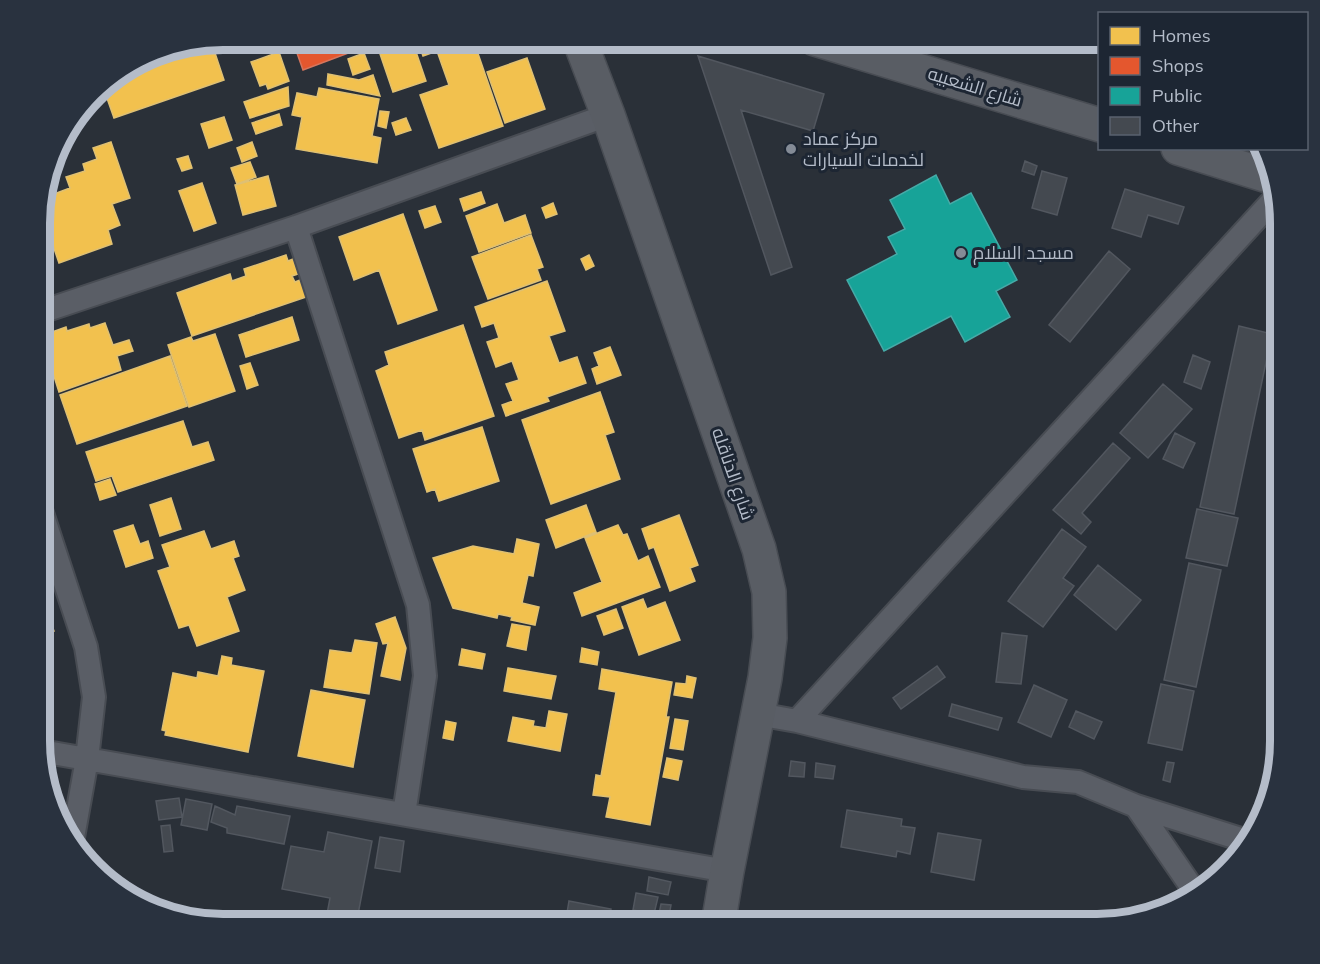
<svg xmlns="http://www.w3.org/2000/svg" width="1320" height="964" font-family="Mulish,Cairo,sans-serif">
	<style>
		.homes { fill: #f2c14e; stroke: #dfc073; stroke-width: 1.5 }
		.shops { fill: #e4572e; stroke: #d6755c; stroke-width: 1.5 }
		.public { fill: #17a398; stroke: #46aaa7; stroke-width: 1.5 }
		.building { fill: #444950; stroke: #52575f; stroke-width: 1.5 }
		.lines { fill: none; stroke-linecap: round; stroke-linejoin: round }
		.street-casing { stroke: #484c53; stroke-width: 26 }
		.secondary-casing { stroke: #484c53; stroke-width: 36 }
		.street { stroke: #5a5e66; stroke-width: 22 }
		.secondary { stroke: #595d64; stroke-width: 33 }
		.poi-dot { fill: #848b96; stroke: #1d2633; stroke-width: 2 }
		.labels { text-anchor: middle; stroke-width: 6; stroke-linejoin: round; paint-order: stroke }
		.street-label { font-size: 18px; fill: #b4bcc9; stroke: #1d2633 }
		.poi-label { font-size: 18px; fill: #b4bcc9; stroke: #1d2633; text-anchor: start }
		.rim { fill: none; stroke: #b4bcc9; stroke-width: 8 }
	</style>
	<rect width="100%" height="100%" fill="#2a3038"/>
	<path class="homes" d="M 417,39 L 473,39 L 503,126 L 439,148 L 420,95 L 449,85 L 437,51 L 423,56 Z
		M 412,40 L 426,81 L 393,92 L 379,51 Z
		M 211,41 L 224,80 L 114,118 L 102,84 L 163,49 Z
		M 279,52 L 289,81 L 268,89 L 266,84 L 260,86 L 251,62 Z
		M 364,53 L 370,69 L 353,75 L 348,59 Z
		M 527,58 L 545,109 L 505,123 L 487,72 Z
		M 328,74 L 359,80 L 373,75 L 380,96 L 327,85 Z
		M 288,87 L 289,106 L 250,118 L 244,102 Z
		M 319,88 L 379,99 L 372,136 L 381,138 L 377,163 L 296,149 L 302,117 L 292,115 L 297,93 L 317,97 Z
		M 380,111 L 389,112 L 386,128 L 378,126 Z
		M 279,114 L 282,125 L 256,134 L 252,123 Z
		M 224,117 L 232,140 L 209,148 L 201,124 Z
		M 406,118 L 411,130 L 396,135 L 392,123 Z
		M 111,142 L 130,198 L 112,204 L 120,225 L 108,230 L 112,244 L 59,263 L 41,211 L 41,198 L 46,182 L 50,181 L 54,194 L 70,188 L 66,177 L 85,171 L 83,164 L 97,159 L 93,148 Z
		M 252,142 L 257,156 L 242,162 L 237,148 Z
		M 188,156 L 192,168 L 182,171 L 177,159 Z
		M 250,162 L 256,177 L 237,184 L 231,168 Z
		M 268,176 L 276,206 L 243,215 L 235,185 Z
		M 202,183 L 216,223 L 194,231 L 179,191 Z
		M 481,192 L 485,203 L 464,211 L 460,199 Z
		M 553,203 L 557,214 L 546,218 L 542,208 Z
		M 497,204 L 504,223 L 525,215 L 531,233 L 479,252 L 466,216 Z
		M 435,206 L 441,222 L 425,228 L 419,211 Z
		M 403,214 L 437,310 L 398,324 L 379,270 L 354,280 L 339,237 Z
		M 531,235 L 543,267 L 537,269 L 541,280 L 488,299 L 472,257 Z
		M 286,255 L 288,261 L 293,259 L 298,274 L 292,276 L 295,282 L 300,280 L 306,297 L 192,336 L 177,293 L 230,274 L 232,281 L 246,276 L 244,269 Z
		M 589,255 L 594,266 L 586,270 L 581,259 Z
		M 547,281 L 565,331 L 549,336 L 559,363 L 577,357 L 586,383 L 547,397 L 549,401 L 506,416 L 502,405 L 513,401 L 506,384 L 519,380 L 512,361 L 496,367 L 487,342 L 499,338 L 494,323 L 482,327 L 475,307 Z
		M 292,317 L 299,340 L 246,357 L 239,335 Z
		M 105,323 L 113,345 L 129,340 L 133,351 L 117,356 L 121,370 L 59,392 L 41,336 L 66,327 L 67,331 L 89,324 L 90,328 Z
		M 463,325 L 494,416 L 425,440 L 422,430 L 399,438 L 376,371 L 389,365 L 385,352 Z
		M 215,334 L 235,391 L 189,407 L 168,345 L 191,337 L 193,341 Z
		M 610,347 L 621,375 L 597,384 L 592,369 L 599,366 L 594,353 Z
		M 170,356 L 187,406 L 77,444 L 60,395 Z
		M 250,363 L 258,385 L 247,389 L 240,366 Z
		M 600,392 L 614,432 L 605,435 L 620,479 L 551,504 L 522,420 Z
		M 183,421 L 192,447 L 208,442 L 214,460 L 118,492 L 112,476 L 96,481 L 86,452 Z
		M 482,427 L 499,481 L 439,501 L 435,489 L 427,492 L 413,449 Z
		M 110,479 L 116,495 L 100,500 L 95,484 Z
		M 171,498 L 181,529 L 160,536 L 150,505 Z
		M 586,505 L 596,532 L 556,548 L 546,520 Z
		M 679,515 L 698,565 L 690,568 L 695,581 L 670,591 L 654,547 L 649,549 L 642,529 Z
		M 133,525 L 140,544 L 148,541 L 153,558 L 126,567 L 114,531 Z
		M 618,525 L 623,535 L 627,534 L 638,561 L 648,556 L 660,587 L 582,616 L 574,593 L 602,582 L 585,538 Z
		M 204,531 L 211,549 L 234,541 L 239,556 L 233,558 L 245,590 L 227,597 L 239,631 L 197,646 L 189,625 L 179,628 L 158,571 L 170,567 L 162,545 Z
		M 517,539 L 539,544 L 533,576 L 528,575 L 522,603 L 539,607 L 535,625 L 511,620 L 512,617 L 498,614 L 497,618 L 453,608 L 433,558 L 473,546 L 514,554 Z
		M 41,596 L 54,631 L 41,637 Z
		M 643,599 L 647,609 L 665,602 L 680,640 L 639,655 L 622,607 Z
		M 616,609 L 623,628 L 604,635 L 597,616 Z
		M 395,617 L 406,648 L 400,680 L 381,676 L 388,643 L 383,644 L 376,624 Z
		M 512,624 L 530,627 L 526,650 L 507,646 Z
		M 355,640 L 377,643 L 369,694 L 324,687 L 330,650 L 352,653 Z
		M 582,648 L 599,652 L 597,665 L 580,662 Z
		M 462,649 L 485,654 L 482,669 L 459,665 Z
		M 222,656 L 232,658 L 231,665 L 264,671 L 248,752 L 165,735 L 166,731 L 162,730 L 173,673 L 197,678 L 198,672 L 218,676 Z
		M 508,668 L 556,676 L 551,699 L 504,691 Z
		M 602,669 L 672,682 L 666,717 L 669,717 L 650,825 L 606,817 L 610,797 L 593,795 L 596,775 L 601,776 L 616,692 L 599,689 Z
		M 687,676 L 696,678 L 692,698 L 674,695 L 676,683 L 686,684 Z
		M 311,690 L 365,700 L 353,767 L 298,756 Z
		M 549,711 L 567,714 L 560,751 L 508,741 L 513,717 L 534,721 L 533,726 L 546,728 Z
		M 675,719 L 688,721 L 683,750 L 670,748 Z
		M 446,721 L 456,723 L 453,740 L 443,738 Z
		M 667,758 L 682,761 L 678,780 L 663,777 Z"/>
	<path class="shops" d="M 292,39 L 356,39 L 359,49 L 303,70 Z"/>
	<path class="public" d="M 936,175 L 950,204 L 971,193 L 1017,280 L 996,291 L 1010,317 L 965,342 L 951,316 L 884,351 L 847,280 L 897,254 L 888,237 L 905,229 L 890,200 Z"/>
	<path class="building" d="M 698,56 L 824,94 L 813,131 L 741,110 L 792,267 L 771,275 Z
		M 1025,161 L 1037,166 L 1034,175 L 1022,171 Z
		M 1042,171 L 1067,178 L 1057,215 L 1032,208 Z
		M 1125,189 L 1184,207 L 1178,224 L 1148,215 L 1141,237 L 1112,228 Z
		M 1109,251 L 1130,269 L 1070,342 L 1049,325 Z
		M 1239,326 L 1272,334 L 1234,514 L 1200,507 Z
		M 1193,355 L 1210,362 L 1201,389 L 1184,382 Z
		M 1163,384 L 1192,409 L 1148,458 L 1120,433 Z
		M 1175,433 L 1195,443 L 1183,468 L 1163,459 Z
		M 1113,443 L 1130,458 L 1082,513 L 1091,522 L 1081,534 L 1053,510 Z
		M 1197,509 L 1238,518 L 1227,566 L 1186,558 Z
		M 1062,529 L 1086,547 L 1063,578 L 1074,586 L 1043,627 L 1008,601 Z
		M 1189,563 L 1221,570 L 1196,687 L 1164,680 Z
		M 1098,565 L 1141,600 L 1116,630 L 1074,595 Z
		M 1002,633 L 1027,636 L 1021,684 L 996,682 Z
		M 937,666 L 945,677 L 901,709 L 893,698 Z
		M 1161,684 L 1194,691 L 1182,750 L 1148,743 Z
		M 1034,685 L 1067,700 L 1051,737 L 1018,722 Z
		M 952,704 L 1002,718 L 998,730 L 949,716 Z
		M 1076,711 L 1102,722 L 1094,739 L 1069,727 Z
		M 791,761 L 805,763 L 804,777 L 789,776 Z
		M 1167,762 L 1174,763 L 1170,782 L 1163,780 Z
		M 816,763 L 835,766 L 833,779 L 815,777 Z
		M 179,798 L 182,817 L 159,820 L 156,801 Z
		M 186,799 L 212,804 L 207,830 L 181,825 Z
		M 215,806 L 235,815 L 237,806 L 290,816 L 284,844 L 227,833 L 227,828 L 211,822 Z
		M 847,810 L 902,819 L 901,826 L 915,828 L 910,854 L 897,851 L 896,857 L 841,847 Z
		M 170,825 L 173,851 L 164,852 L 161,826 Z
		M 328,832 L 372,841 L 356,925 L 325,925 L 330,898 L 282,889 L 291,846 L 324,852 Z
		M 938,833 L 981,840 L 974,880 L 931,872 Z
		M 380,837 L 404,841 L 400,872 L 375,868 Z
		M 649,877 L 671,882 L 668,895 L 647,891 Z
		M 636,893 L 658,897 L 654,914 L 633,910 Z
		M 569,901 L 611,909 L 608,925 L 565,925 Z
		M 661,904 L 671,905 L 669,916 L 659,914 Z
		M 939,918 L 959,922 L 959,925 L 938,925 Z"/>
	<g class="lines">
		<defs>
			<path id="street" d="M 296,227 L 418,605 L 425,676 L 404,814
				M 41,312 L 296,227 L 608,115
				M 41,510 L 86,647 L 94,697 L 87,759 L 72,843
				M 758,714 L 797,721 L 1023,777 L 1078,782 L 1136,806 L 1250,842
				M 797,721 L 1277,196
				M 41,751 L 727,871
				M 1136,806 L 1195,892"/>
			<path id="secondary" d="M 579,39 L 608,115 L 759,549 L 769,592 L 770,638 L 765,678 L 727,871 L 718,925
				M 815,39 L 1100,125
				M 1178,148 L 1271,177"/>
		</defs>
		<use href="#street" class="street-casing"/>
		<use href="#secondary" class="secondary-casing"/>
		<use href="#street" class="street"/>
		<use href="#secondary" class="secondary"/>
	</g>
	<g class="poi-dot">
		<circle cx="791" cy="149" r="6"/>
		<circle cx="961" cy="253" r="6"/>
	</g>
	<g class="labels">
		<g class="street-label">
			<text transform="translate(975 87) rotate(17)" y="6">شارع الشعبيه</text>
			<text transform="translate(733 474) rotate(71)" y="6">شارع الدناقله</text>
		</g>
		<g class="poi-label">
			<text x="803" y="145">مركز عماد<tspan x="803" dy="21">لخدمات السيارات</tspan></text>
			<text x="973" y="259">مسجد السلام</text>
		</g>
	</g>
	<path d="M0 0H1320V964H0ZM223 50H1097A173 173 0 0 1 1270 223V741A173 173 0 0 1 1097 914H223A173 173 0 0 1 50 741V223A173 173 0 0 1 223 50Z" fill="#29323f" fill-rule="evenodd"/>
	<path class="rim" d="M223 50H1097A173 173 0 0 1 1270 223V741A173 173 0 0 1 1097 914H223A173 173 0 0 1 50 741V223A173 173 0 0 1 223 50Z"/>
	<rect x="1098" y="12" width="210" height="138" fill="#1d2633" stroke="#59626f" stroke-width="1.5"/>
	<rect x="1110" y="27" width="30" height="18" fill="#f2c14e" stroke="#59626f" stroke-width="1.5"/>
	<text x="1152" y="42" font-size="18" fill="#b4bcc9">Homes</text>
	<rect x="1110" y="57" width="30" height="18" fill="#e4572e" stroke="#59626f" stroke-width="1.5"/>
	<text x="1152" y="72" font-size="18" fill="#b4bcc9">Shops</text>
	<rect x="1110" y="87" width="30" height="18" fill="#17a398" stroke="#59626f" stroke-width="1.5"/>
	<text x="1152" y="102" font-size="18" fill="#b4bcc9">Public</text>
	<rect x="1110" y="117" width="30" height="18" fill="#444950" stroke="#59626f" stroke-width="1.5"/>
	<text x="1152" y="132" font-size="18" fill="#b4bcc9">Other</text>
</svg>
